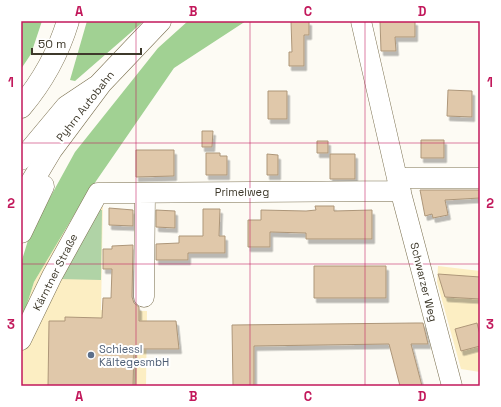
<svg xmlns="http://www.w3.org/2000/svg" width="501" height="407" font-family="'Space Grotesk',sans-serif">
	<style>
		.built { fill: #fceec3 }
		.green { fill: #b0d3a6 }
		.forest { fill: #a1d193 }
		.building { fill: #e0c8aa; stroke: #ad9679; filter: url(#shadow) }
		.lines { fill: none; stroke-linecap: round; stroke-linejoin: round }
		.minor-casing { stroke: #7b7050; stroke-width: 21 }
		.major-casing { stroke: #7b7050; stroke-width: 23 }
		.highway-casing { stroke: #7b7050; stroke-width: 23 }
		.minor { stroke: #fff; stroke-width: 20 }
		.major { stroke: #fff; stroke-width: 22 }
		.highway { stroke: #fff; stroke-width: 22 }
		.grid { fill: none; stroke: #c2185b; stroke-width: 1; stroke-opacity: 0.55 }
		.service-dot { fill: #5c6f8a; stroke: #fff; stroke-width: 1.5 }
		.labels { text-anchor: middle; stroke-width: 4; stroke-linejoin: round; paint-order: stroke }
		.street-label { font-size: 11px; fill: #3e392b; stroke: #fff }
		.service-label { font-size: 11px; fill: #4e5e75; stroke: #fff; text-anchor: start }
		.neatline { fill: none; stroke: #c2185b; stroke-width: 1.5 }
		.grid-label { font-size: 13px; text-anchor: middle; font-weight: bold; fill: #c2185b }
	</style>
	<defs>
		<filter id="shadow"><feDropShadow dx="2.5" dy="4.5" stdDeviation="0" flood-color="#0004"/></filter>
	</defs>
	<rect width="100%" height="100%" fill="#fdfbf4"/>
	<path class="built" d="M 83,200 L 103,201 L 101,310 L 147,311 L 146,386 L 21,386 L 21,323 L 34,282 Z
		M 438,266 L 480,271 L 480,372 L 461,369 L 437,282 Z"/>
	<path class="green" d="M 95,210 L 102,210 L 101,280 L 59,279 Z"/>
	<path class="forest" d="M 21,21 L 42,21 L 31,54 L 21,69 Z
		M 87,21 L 144,21 L 75,81 L 70,80 Z
		M 188,21 L 246,21 L 174,68 L 83,200 L 34,282 L 21,323 L 21,263 L 30,234 L 75,152 L 158,48 Z"/>
	<path class="building" d="M 291,21 L 309,21 L 309,35 L 304,35 L 304,66 L 289,66 L 289,52 L 292,52 Z
		M 380,21 L 415,21 L 415,37 L 395,37 L 396,51 L 381,51 Z
		M 448,90 L 472,91 L 472,117 L 447,116 Z
		M 268,91 L 287,91 L 287,119 L 268,119 Z
		M 202,131 L 213,131 L 212,147 L 202,147 Z
		M 421,140 L 444,140 L 444,158 L 421,158 Z
		M 317,141 L 328,141 L 328,153 L 317,153 Z
		M 136,150 L 174,150 L 174,176 L 136,177 Z
		M 206,153 L 220,153 L 220,156 L 227,156 L 227,175 L 206,175 Z
		M 267,154 L 278,155 L 278,175 L 267,175 Z
		M 330,154 L 355,154 L 355,179 L 330,179 Z
		M 420,190 L 480,190 L 480,198 L 445,200 L 448,215 L 433,218 L 432,214 L 425,216 Z
		M 315,206 L 334,206 L 334,211 L 372,210 L 372,239 L 306,239 L 306,233 L 270,232 L 270,247 L 248,247 L 248,220 L 261,220 L 261,210 L 306,211 L 316,210 Z
		M 109,208 L 133,210 L 133,226 L 109,225 Z
		M 203,209 L 220,209 L 219,236 L 225,236 L 225,253 L 188,253 L 188,260 L 156,260 L 156,244 L 179,243 L 179,236 L 203,236 Z
		M 156,210 L 175,211 L 175,228 L 156,227 Z
		M 133,245 L 132,297 L 134,303 L 139,307 L 139,321 L 176,321 L 179,349 L 134,349 L 133,386 L 48,386 L 49,321 L 65,321 L 65,317 L 102,318 L 103,298 L 111,298 L 112,269 L 103,269 L 103,249 L 112,249 L 112,246 Z
		M 314,266 L 386,266 L 386,298 L 314,298 Z
		M 438,274 L 480,277 L 480,299 L 445,297 Z
		M 415,323 L 423,323 L 428,344 L 411,344 L 422,386 L 400,386 L 389,344 L 254,346 L 254,386 L 233,386 L 232,325 Z
		M 477,323 L 480,335 L 480,346 L 461,351 L 455,329 Z"/>
	<g class="lines">
		<defs>
			<path id="minor" d="M 361,21 L 397,178 L 452,386
				M 21,160 L 66,106 L 96,86
				M 397,178 L 480,178
				M 144,297 L 145,193
				M 21,340 L 52,276 L 98,193 L 401,191"/>
			<path id="major" d="M 21,107 C 43,81 58,54 68,21"/>
			<path id="highway" d="M 21,200 L 51,150 L 101,83 L 160,21
				M 21,232 L 43,186"/>
		</defs>
		<use href="#minor" class="minor-casing"/>
		<use href="#major" class="major-casing"/>
		<use href="#highway" class="highway-casing"/>
		<use href="#minor" class="minor"/>
		<use href="#major" class="major"/>
		<use href="#highway" class="highway"/>
	</g>
	<path class="grid" d="M 136,21 L 136,386M 250,21 L 250,386M 365,21 L 365,386M 21,143 L 480,143M 21,264 L 480,264"/>
	<circle class="service-dot" cx="91" cy="355" r="4"/>
	<g class="labels">
		<g class="street-label">
			<text transform="translate(85 106) rotate(-52)" y="4">Pyhrn Autobahn</text>
			<text x="242" y="196">Primelweg</text>
			<text transform="translate(55 272) rotate(-63)" y="4">Kärntner Straße</text>
			<text transform="translate(424 282) rotate(76)" y="4">Schwarzer Weg</text>
		</g>
		<g class="service-label">
			<text x="99" y="353">Schiessl<tspan x="99" dy="13">KältegesmbH</tspan></text>
		</g>
	</g>
	<rect width="501" height="407" fill="none" stroke="#ffffff" stroke-width="44"/>
	<path d="M32 48v6h109v-6" fill="none" stroke="#3e392b" stroke-width="2"/>
	<text x="38" y="48" font-size="12" fill="#3e392b" stroke="#ffffff" stroke-width="3" paint-order="stroke">50 m</text>
	<rect x="22" y="22" width="457" height="363" class="neatline"/>
	<g class="grid-label">
		<text x="79" y="16">A</text>
		<text x="193" y="16">B</text>
		<text x="308" y="16">C</text>
		<text x="422" y="16">D</text>
		<text x="11" y="87">1</text>
		<text x="490" y="87">1</text>
		<text x="11" y="208">2</text>
		<text x="490" y="208">2</text>
		<text x="11" y="329">3</text>
		<text x="490" y="329">3</text>
		<text x="79" y="401">A</text>
		<text x="193" y="401">B</text>
		<text x="308" y="401">C</text>
		<text x="422" y="401">D</text>
	</g>
</svg>
